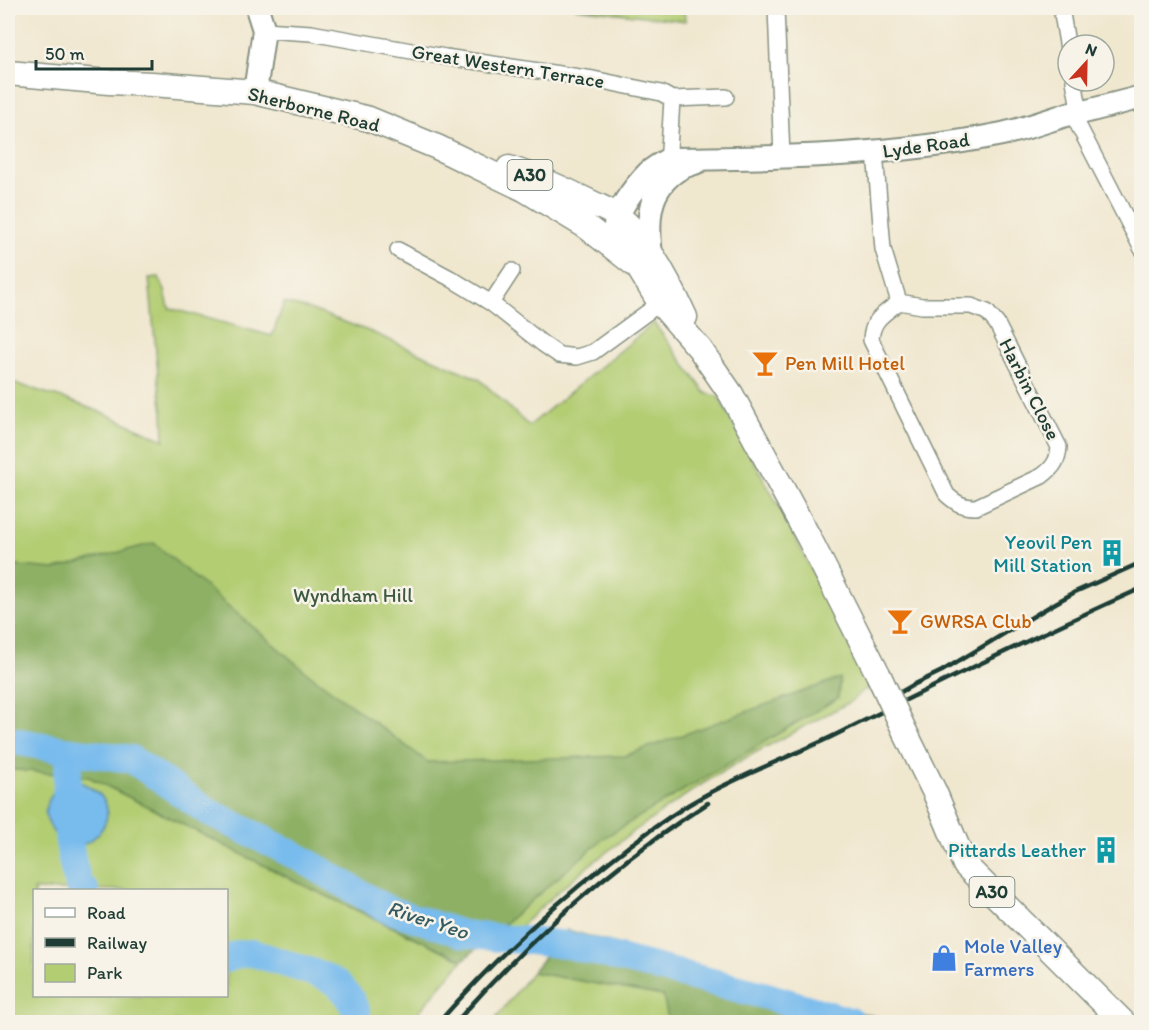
<svg xmlns="http://www.w3.org/2000/svg" width="1149" height="1030" font-family="Itim,sans-serif">
	<style>
		.green { fill: #b3cd73; stroke: #698554; stroke-width: 1.5; fill-rule: evenodd }
		.forest { fill: #8eb065; stroke: #56764c; stroke-width: 1.5 }
		.water { fill: #78bbed; stroke: #4c7c90; stroke-width: 1.5 }
		.lines { fill: none; stroke-linecap: round; stroke-linejoin: round }
		.river { stroke: #78bbed; stroke-width: 28 }
		.street-casing { stroke: #889282; stroke-width: 18 }
		.secondary-casing { stroke: #889282; stroke-width: 26 }
		.primary-casing { stroke: #889282; stroke-width: 27 }
		.street { stroke: #fff; stroke-width: 15 }
		.secondary { stroke: #fff; stroke-width: 22 }
		.primary { stroke: #fff; stroke-width: 24 }
		.rail { stroke: #1f3d34; stroke-width: 4.5 }
		.primary-bridge-casing { stroke: #889282; stroke-width: 27; stroke-linecap: butt }
		.primary-bridge { stroke: #fff; stroke-width: 24 }
		.labels { text-anchor: middle; stroke-width: 5; stroke-linejoin: round; paint-order: stroke }
		.shield { fill: #f7f3e8; stroke: #60746a; stroke-width: 1.5 }
		.shield-label { font-size: 18px; font-weight: bold; fill: #1f3d34 }
		.street-label { font-size: 20px; fill: #1f3d34; stroke: #f7f3e8 }
		.food-label { font-size: 20px; fill: #c56008; stroke: #f7f3e8; text-anchor: start }
		.culture-label { font-size: 20px; fill: #0d838f; stroke: #f7f3e8; text-anchor: end }
		.park-label { font-size: 20px; fill: #3d5a41; stroke: #f7f3e8 }
		.shop-label { font-size: 20px; fill: #366cbe; stroke: #f7f3e8; text-anchor: start }
		.water-label { font-size: 21px; font-style: italic; fill: #355c62; stroke: #f7f3e8 }
	</style>
	<rect width="100%" height="100%" fill="#f7f3e8"/>
	<filter id="ink" filterUnits="userSpaceOnUse"><feTurbulence type="fractalNoise" baseFrequency=".0167" numOctaves="2"/><feDisplacementMap in="SourceGraphic" scale="12" xChannelSelector="R" yChannelSelector="G"/><feConvolveMatrix kernelMatrix="1 2 1 2 8 2 1 2 1" color-interpolation-filters="sRGB"/></filter>
	<filter id="wash" filterUnits="userSpaceOnUse"><feTurbulence type="fractalNoise" baseFrequency=".008" numOctaves="4" result="noise"/><feDisplacementMap in="SourceGraphic" scale="24" xChannelSelector="R" yChannelSelector="G"/><feGaussianBlur stdDeviation="1.35" result="paint"/><feColorMatrix in="noise" values="0 0 0 0 0 0 0 0 0 0 0 0 0 0 0 0 0 1.4 0 .05"/><feComposite in="paint" operator="in"/></filter>
	<g filter="url(#wash)">
		<rect width="100%" height="100%" fill="#f0e7cf"/>
		<path class="green" d="M 575,8 L 684,8 L 685,21 Z
			M 159,277 L 165,291 L 169,308 L 272,336 L 284,303 L 309,309 L 371,332 L 479,379 L 529,426 L 654,323 L 702,388 C 705,395 711,395 718,396 L 783,514 L 873,692 L 865,689 L 850,702 L 745,758 L 699,786 L 633,832 L 587,867 L 561,889 L 520,927 L 501,927 L 8,725 L 8,382 L 14,383 L 68,400 L 106,414 L 164,440 L 163,412 L 159,384 L 149,278 Z
			M 8,769 L 89,777 L 297,882 L 463,960 L 410,1022 L 8,1022 ZM 34,890 L 226,890 L 226,996 L 34,996 Z
			M 532,972 L 670,997 L 757,1022 L 493,1022 Z"/>
		<path class="forest" d="M 154,543 L 305,671 L 428,762 L 624,756 L 840,678 L 838,698 L 605,837 L 463,960 L 297,882 L 89,777 L 8,769 L 8,565 L 55,569 Z
			M 567,930 L 894,1022 L 669,1022 L 663,996 L 532,972 Z"/>
		<path class="water" d="M 65,777 C 73,777 79,781 86,785 C 93,789 100,793 104,800 C 120,827 72,869 52,830 C 50,826 47,821 46,817 C 42,803 58,788 65,777 Z"/>
		<g class="lines">
			<path class="river" d="M 8,740 L 71,751 L 131,759 L 207,811 L 300,858 L 385,908 L 462,934 L 568,945 L 763,995 L 852,1022
				M 71,751 C 63,795 65,845 80,888 L 85,890
				M 226,959 L 239,954 L 253,953 L 321,975 L 338,984 L 350,998 L 357,1013 L 358,1022"/>
		</g>
	</g>
	<g filter="url(#ink)">
		<g class="lines">
			<defs>
				<path id="street" d="M 776,8 L 782,157
					M 1061,8 L 1068,49
					M 264,30 L 311,33 L 445,57 L 593,79 L 661,93 L 672,99 L 668,167
					M 1074,81 L 1080,113
					M 672,99 L 726,97
					M 1072,113 L 1142,249
					M 875,152 L 883,249 L 899,302 L 922,306 L 971,306 L 987,312 L 997,324 L 1059,447 C 1058,460 1054,467 1042,476 L 976,507 C 963,507 957,504 947,495 L 871,340 C 872,319 884,314 899,302
					M 398,250 L 450,278 L 491,303 L 543,344 L 559,355 L 577,357 L 593,352 L 660,303
					M 491,303 L 512,271"/>
				<path id="secondary" d="M 255,92 L 264,30 L 257,8
					M 651,255 C 647,220 647,187 681,168 C 687,165 693,164 699,161
					M 631,258 C 626,251 617,242 615,234 C 611,216 637,184 649,172 C 655,167 662,163 669,159 C 780,158 892,156 1002,134 C 1025,129 1049,120 1072,113 L 1080,113 L 1142,97"/>
				<path id="primary" d="M 8,73 L 109,82 L 152,84 L 255,92 L 369,119 L 437,147 L 524,189 L 587,227 L 638,267 L 660,303 L 700,349 L 731,394 L 809,538 L 878,674
					M 509,168 C 537,177 564,189 590,202 C 600,207 611,211 619,217 C 646,237 671,286 685,317
					M 905,732 L 935,793 L 965,865 L 1123,1022"/>
			</defs>
			<use href="#street" class="street-casing"/>
			<use href="#secondary" class="secondary-casing"/>
			<use href="#primary" class="primary-casing"/>
			<use href="#street" class="street"/>
			<use href="#secondary" class="secondary"/>
			<use href="#primary" class="primary"/>
			<path class="rail" d="M 887,700 L 913,685 L 942,671 L 1052,605 L 1075,592 L 1142,562
				M 439,1022 C 491,963 548,909 610,861 C 635,841 661,822 688,805 C 733,778 783,760 831,737 C 934,686 1037,635 1142,588
				M 456,1022 C 529,939 614,863 708,803"/>
			<defs>
				<path id="primary-bridge" d="M 878,674 L 905,732"/>
			</defs>
			<use href="#primary-bridge" class="primary-bridge-casing"/>
			<use href="#primary-bridge" class="primary-bridge"/>
		</g>
	</g>
	<defs>
		<symbol id="bar-bare" viewBox="-9 -9 18 18"><path d="M-6-5H6L.8 .8V4.5H3.5V6h-7V4.5H-.8V.8Z" fill="#e8710a" stroke="#f7f3e8" stroke-width="2.5" paint-order="stroke"/></symbol>
		<symbol id="building-bare" viewBox="-9 -9 18 18"><path d="M-4-6H4V6H1V3H-1V6H-4ZM-2.5-4.3h1.7v1.8h-1.7ZM.8-4.3h1.7v1.8H.8ZM-2.5-1h1.7V.8h-1.7ZM.8-1h1.7V.8H.8Z" fill="#0f9aa8" stroke="#f7f3e8" stroke-width="2.5" paint-order="stroke"/></symbol>
		<symbol id="shop-bare" viewBox="-9 -9 18 18"><path d="M-5-2.5h2.3a2.7 3.5 0 0 1 5.4 0H5L5.5 6h-11ZM-1.5-2.5h3a1.5 2.3 0 0 0-3 0Z" fill="#3f7fe0" stroke="#f7f3e8" stroke-width="2.5" paint-order="stroke"/></symbol>
	</defs>
	<g fill-rule="evenodd">
		<use href="#bar-bare" x="746" y="344" width="38" height="38"/>
		<use href="#building-bare" x="1093" y="534" width="38" height="38"/>
		<use href="#bar-bare" x="881" y="602" width="38" height="38"/>
		<use href="#building-bare" x="1087" y="831" width="38" height="38"/>
		<use href="#shop-bare" x="925" y="939" width="38" height="38"/>
	</g>
	<g class="labels">
		<g class="shield">
			<rect x="507.5" y="160" width="45" height="30" rx="4.5"/>
			<rect x="969.5" y="877" width="45" height="30" rx="4.5"/>
		</g>
		<g class="shield-label">
			<text x="530" y="181">A30</text>
			<text x="992" y="898">A30</text>
		</g>
		<g class="street-label">
			<text transform="translate(508 66) rotate(9)" y="7">Great Western Terrace</text>
			<text transform="translate(314 109) rotate(14)" y="7">Sherborne Road</text>
			<text transform="translate(926 145) rotate(-8)" y="7">Lyde Road</text>
			<text transform="translate(1030 389) rotate(63)" y="7">Harbin Close</text>
		</g>
		<g class="food-label">
			<text x="785" y="370">Pen Mill Hotel</text>
			<text x="920" y="628">GWRSA Club</text>
		</g>
		<g class="culture-label">
			<text x="1092" y="549">Yeovil Pen<tspan x="1092" dy="23">Mill Station</tspan></text>
			<text x="1086" y="857">Pittards Leather</text>
		</g>
		<g class="park-label">
			<text x="353" y="602">Wyndham Hill</text>
		</g>
		<g class="shop-label">
			<text x="964" y="953">Mole Valley<tspan x="964" dy="23">Farmers</tspan></text>
		</g>
		<g class="water-label">
			<text transform="translate(428 920) rotate(18)" y="7">River Yeo</text>
		</g>
	</g>
	<rect width="1149" height="1030" fill="none" stroke="#f7f3e8" stroke-width="30"/>
	<rect x="33" y="889" width="195" height="108" fill="#f7f3e8" stroke="#a1aaa0" stroke-width="1.5"/>
	<rect x="45" y="908" width="30" height="9" fill="#ffffff" stroke="#a1aaa0" stroke-width="1.5"/>
	<text x="87" y="919" font-size="18" fill="#1f3d34">Road</text>
	<rect x="45" y="938" width="30" height="9" fill="#1f3d34" stroke="#a1aaa0" stroke-width="1.5"/>
	<text x="87" y="949" font-size="18" fill="#1f3d34">Railway</text>
	<rect x="45" y="964" width="30" height="18" fill="#b3cd73" stroke="#a1aaa0" stroke-width="1.5"/>
	<text x="87" y="979" font-size="18" fill="#1f3d34">Park</text>
	<g transform="translate(1086 63) rotate(22)"><circle r="28" fill="#f7f3e8" stroke="#a1aaa0" stroke-width="1.5"/>
	<path d="M0-4.5L10 22L0 15L-10 22Z" fill="#c8321e"/>
	<text y="-9" font-size="16" font-weight="bold" text-anchor="middle" fill="#1f3d34">N</text>
	</g>
	<path d="M36 60v9h116v-9" fill="none" stroke="#1f3d34" stroke-width="3"/>
	<text x="45" y="60" font-size="18" fill="#1f3d34" stroke="#f7f3e8" stroke-width="4.5" paint-order="stroke">50 m</text>
</svg>
